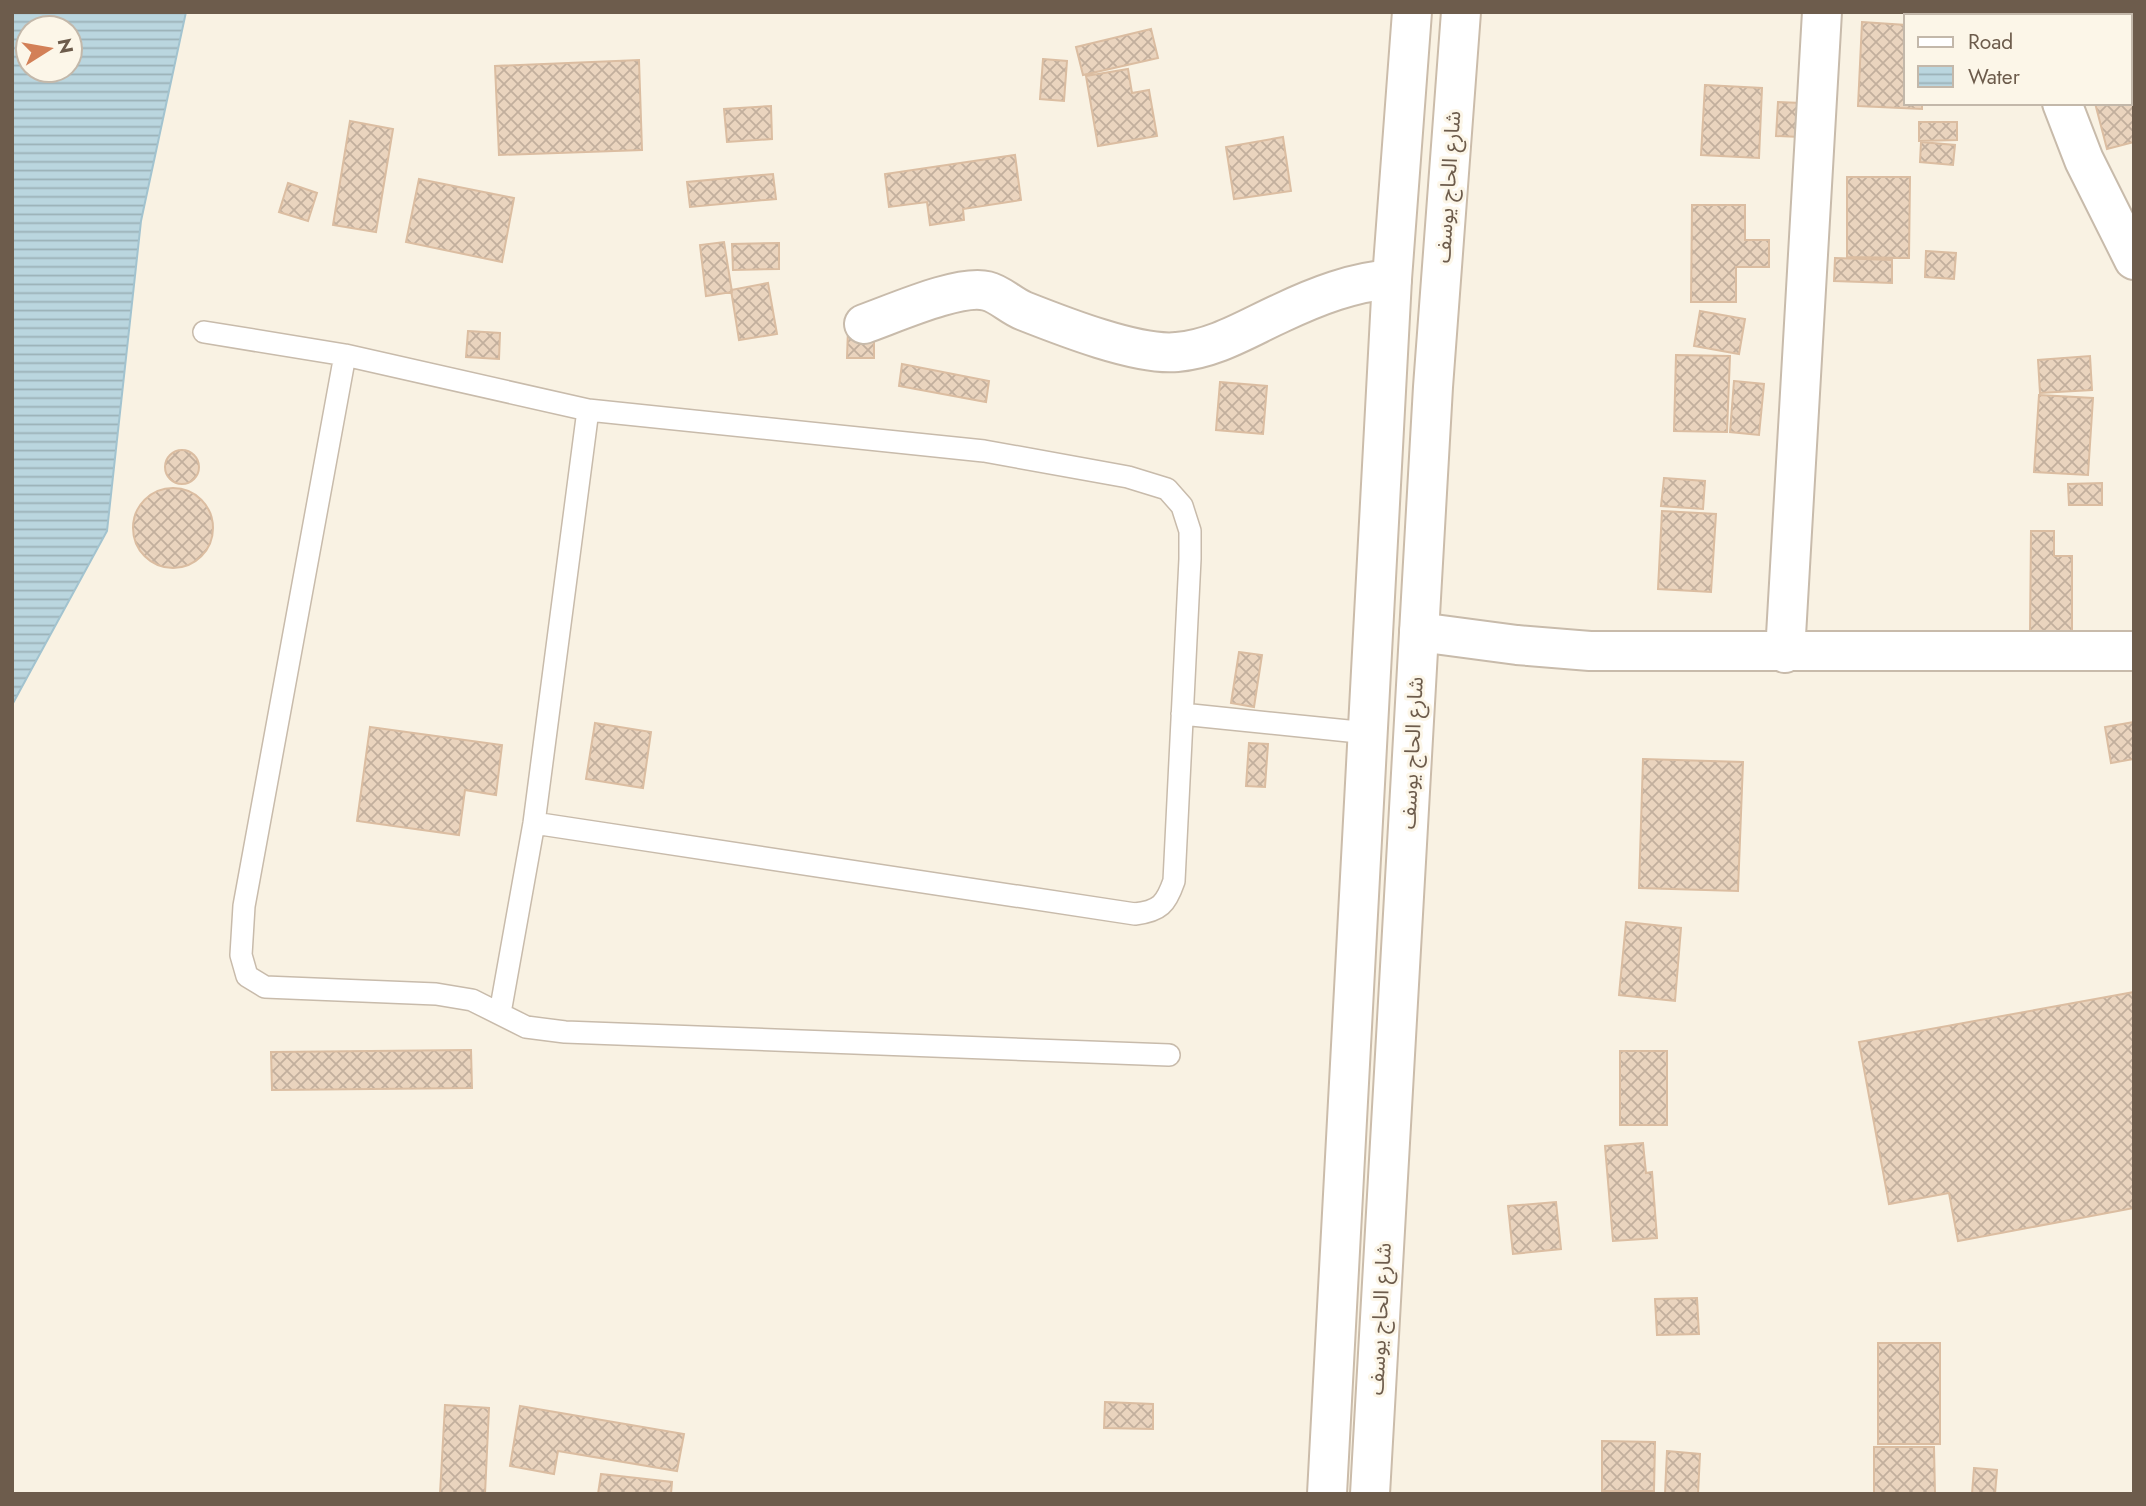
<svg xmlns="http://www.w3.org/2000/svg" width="2146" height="1506" font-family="Jost,'Noto Sans Arabic',sans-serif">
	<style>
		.water { fill: url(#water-rules); stroke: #a2c3cf; stroke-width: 2; fill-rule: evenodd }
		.building { fill: url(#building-cross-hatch); stroke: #dbbda1; stroke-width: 2 }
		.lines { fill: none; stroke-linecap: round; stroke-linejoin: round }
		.service-casing { stroke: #c8bbab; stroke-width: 24 }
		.minor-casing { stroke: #c8bbab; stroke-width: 42 }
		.secondary-casing { stroke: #cbbcaa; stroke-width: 42 }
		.service { stroke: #fff; stroke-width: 21 }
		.minor { stroke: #fff; stroke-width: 38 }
		.secondary { stroke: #fff; stroke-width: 38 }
		.labels { text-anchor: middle; stroke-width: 6; stroke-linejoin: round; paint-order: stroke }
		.street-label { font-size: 21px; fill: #6d5c4c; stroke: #fcf6e8 }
	</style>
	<defs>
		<pattern id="water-rules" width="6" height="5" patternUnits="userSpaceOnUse" patternTransform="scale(1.75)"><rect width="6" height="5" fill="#bad6df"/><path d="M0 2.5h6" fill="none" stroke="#9bb1b7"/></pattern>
		<pattern id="building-cross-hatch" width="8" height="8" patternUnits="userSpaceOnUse" patternTransform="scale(1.75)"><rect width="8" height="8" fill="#ead4be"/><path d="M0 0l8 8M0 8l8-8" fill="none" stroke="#c2af9d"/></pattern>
	</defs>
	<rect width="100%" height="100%" fill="#f9f2e3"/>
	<path class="water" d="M 12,12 L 186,12 L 141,221 L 107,531 L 12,705 ZM 28,28 L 70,28 L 70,70 L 28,70 Z"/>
	<path class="building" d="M 1918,12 L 1943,12 L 1945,16 L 1920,16 Z
		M 1950,12 L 1976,12 L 1976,16 L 1950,16 Z
		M 1862,22 L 1906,25 L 1906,103 L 1922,103 L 1922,109 L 1858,106 Z
		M 1151,29 L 1158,58 L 1083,75 L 1076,47 Z
		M 1043,59 L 1067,61 L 1064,101 L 1040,99 Z
		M 639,60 L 642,150 L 499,155 L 495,66 Z
		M 1128,69 L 1132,93 L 1149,90 L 1157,136 L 1098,146 L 1086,76 Z
		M 2134,76 L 2134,142 L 2107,149 L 2095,103 L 2130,103 L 2130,77 Z
		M 1705,85 L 1762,88 L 1759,158 L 1701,155 Z
		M 1778,102 L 1801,103 L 1800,137 L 1776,136 Z
		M 771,106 L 772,139 L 727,142 L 724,109 Z
		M 350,121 L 393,129 L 376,232 L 333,225 Z
		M 1919,122 L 1957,122 L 1957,140 L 1919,141 Z
		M 1283,137 L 1291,191 L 1234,199 L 1226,147 Z
		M 1921,142 L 1955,145 L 1953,165 L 1920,162 Z
		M 1015,155 L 1021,200 L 963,209 L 964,220 L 930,225 L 927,202 L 889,207 L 885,174 Z
		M 773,174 L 776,199 L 690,207 L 687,182 Z
		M 1847,177 L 1910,177 L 1909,258 L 1847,257 Z
		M 419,179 L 514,198 L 502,262 L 406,242 Z
		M 288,183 L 317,193 L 308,221 L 279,212 Z
		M 1692,205 L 1745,205 L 1745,240 L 1769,240 L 1769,267 L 1736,267 L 1736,302 L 1691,302 Z
		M 724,242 L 732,292 L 706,296 L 700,245 Z
		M 779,243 L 779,269 L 733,270 L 732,244 Z
		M 1926,251 L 1956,253 L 1954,279 L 1925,277 Z
		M 1835,258 L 1892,260 L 1892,283 L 1834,281 Z
		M 768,283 L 777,334 L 739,340 L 731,290 Z
		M 1700,311 L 1745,319 L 1739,354 L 1694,346 Z
		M 848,329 L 874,330 L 874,358 L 847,358 Z
		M 468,331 L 500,333 L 499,359 L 466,357 Z
		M 1676,355 L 1730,356 L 1727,432 L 1674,431 Z
		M 2090,356 L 2092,390 L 2040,393 L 2038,360 Z
		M 902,364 L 989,381 L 986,402 L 899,386 Z
		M 1734,381 L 1764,384 L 1759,435 L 1730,432 Z
		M 1220,382 L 1267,386 L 1263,434 L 1216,430 Z
		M 2039,395 L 2093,398 L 2088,475 L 2034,472 Z
		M165 467a17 17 0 1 1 34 0a17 17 0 1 1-34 0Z
		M 1664,478 L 1705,481 L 1703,509 L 1661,506 Z
		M 2102,483 L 2102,505 L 2069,505 L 2068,484 Z
		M133 528a40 40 0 1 1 80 0a40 40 0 1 1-80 0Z
		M 1662,511 L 1716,514 L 1711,592 L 1658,589 Z
		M 2031,531 L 2054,531 L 2054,556 L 2072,556 L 2072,636 L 2030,635 Z
		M 1239,652 L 1262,655 L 1254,707 L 1231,703 Z
		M 2134,722 L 2134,759 L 2111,763 L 2105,727 Z
		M 595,723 L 651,732 L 643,788 L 586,779 Z
		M 370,727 L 502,745 L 496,795 L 465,790 L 459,835 L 357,821 Z
		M 1249,743 L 1268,744 L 1265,787 L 1246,786 Z
		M 1643,759 L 1743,762 L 1738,891 L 1639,888 Z
		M 1626,922 L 1681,928 L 1675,1001 L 1619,995 Z
		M 2134,992 L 2134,1208 L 1958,1241 L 1949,1193 L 1889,1204 L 1859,1042 Z
		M 471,1050 L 472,1088 L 272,1090 L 271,1052 Z
		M 1620,1051 L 1667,1051 L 1667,1125 L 1620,1125 Z
		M 1643,1143 L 1646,1173 L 1652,1172 L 1657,1238 L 1613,1241 L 1605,1146 Z
		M 1556,1202 L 1561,1249 L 1513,1254 L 1508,1206 Z
		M 1697,1298 L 1699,1334 L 1657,1335 L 1655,1299 Z
		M 1878,1343 L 1940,1343 L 1940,1444 L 1878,1444 Z
		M 1105,1402 L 1153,1404 L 1153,1429 L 1104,1428 Z
		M 445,1405 L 489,1408 L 485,1494 L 440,1494 Z
		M 520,1406 L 684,1434 L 677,1471 L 558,1451 L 554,1474 L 510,1466 Z
		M 1602,1441 L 1655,1442 L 1654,1491 L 1602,1491 Z
		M 1874,1447 L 1934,1447 L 1935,1494 L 1874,1494 Z
		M 1667,1451 L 1700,1454 L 1698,1494 L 1665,1494 Z
		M 1974,1468 L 1997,1470 L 1995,1494 L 1972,1494 Z
		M 601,1474 L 672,1482 L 671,1494 L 598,1494 Z"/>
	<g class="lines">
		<defs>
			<path id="service" d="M 204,332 L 345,355 L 588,410 L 984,451 L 1128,477 L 1167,489 L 1182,506 L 1190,531 L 1190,559 L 1174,881 C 1166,904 1160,911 1135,914 L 534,823
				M 345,355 L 244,906 L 241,955 L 247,976 L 265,987 L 436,994 L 472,1000 L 526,1027 L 565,1032 L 1169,1055
				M 1182,714 L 1368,733
				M 500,1013 L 534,823 L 588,410"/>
			<path id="minor" d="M 2032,12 L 2033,16
				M 2062,103 L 2084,160 L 2134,260
				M 864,324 C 893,314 959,284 987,291 C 1000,294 1011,306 1024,311 C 1062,326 1138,356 1177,352 C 1215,349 1248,328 1281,313 C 1317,296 1353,282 1392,279
				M 1419,632 L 1517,645 L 1590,651 L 2134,651
				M 1785,653 L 1822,12"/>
			<path id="secondary" d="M 1327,1494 L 1392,279 L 1412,12
				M 1370,1494 L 1433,387 L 1461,12"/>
		</defs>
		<use href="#service" class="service-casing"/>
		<use href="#minor" class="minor-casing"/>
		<use href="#secondary" class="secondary-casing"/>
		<use href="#service" class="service"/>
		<use href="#minor" class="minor"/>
		<use href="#secondary" class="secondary"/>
	</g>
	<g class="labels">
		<g class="street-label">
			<text transform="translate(1448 187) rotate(-86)" y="7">شارع الحاج يوسف</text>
			<text transform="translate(1412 753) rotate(-87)" y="7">شارع الحاج يوسف</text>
			<text transform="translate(1380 1319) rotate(-87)" y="7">شارع الحاج يوسف</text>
		</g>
	</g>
	<rect width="2146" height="1506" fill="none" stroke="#6d5c4c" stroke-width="28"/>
	<rect x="1904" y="14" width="228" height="91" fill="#fcf6e8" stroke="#c3b8aa" stroke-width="2"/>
	<rect x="1918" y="37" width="35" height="10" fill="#ffffff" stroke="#c3b8aa" stroke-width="2"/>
	<text x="1968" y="49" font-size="21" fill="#6d5c4c">Road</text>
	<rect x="1918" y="66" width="35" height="21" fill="url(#water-rules)" stroke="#c3b8aa" stroke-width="2"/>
	<text x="1968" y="84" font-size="21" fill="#6d5c4c">Water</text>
	<g transform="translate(49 49) rotate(79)"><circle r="33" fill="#fcf6e8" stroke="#c3b8aa" stroke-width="2"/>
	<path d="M0-5L12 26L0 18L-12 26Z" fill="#d38057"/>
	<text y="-10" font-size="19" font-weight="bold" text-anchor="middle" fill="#6d5c4c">N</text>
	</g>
</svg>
